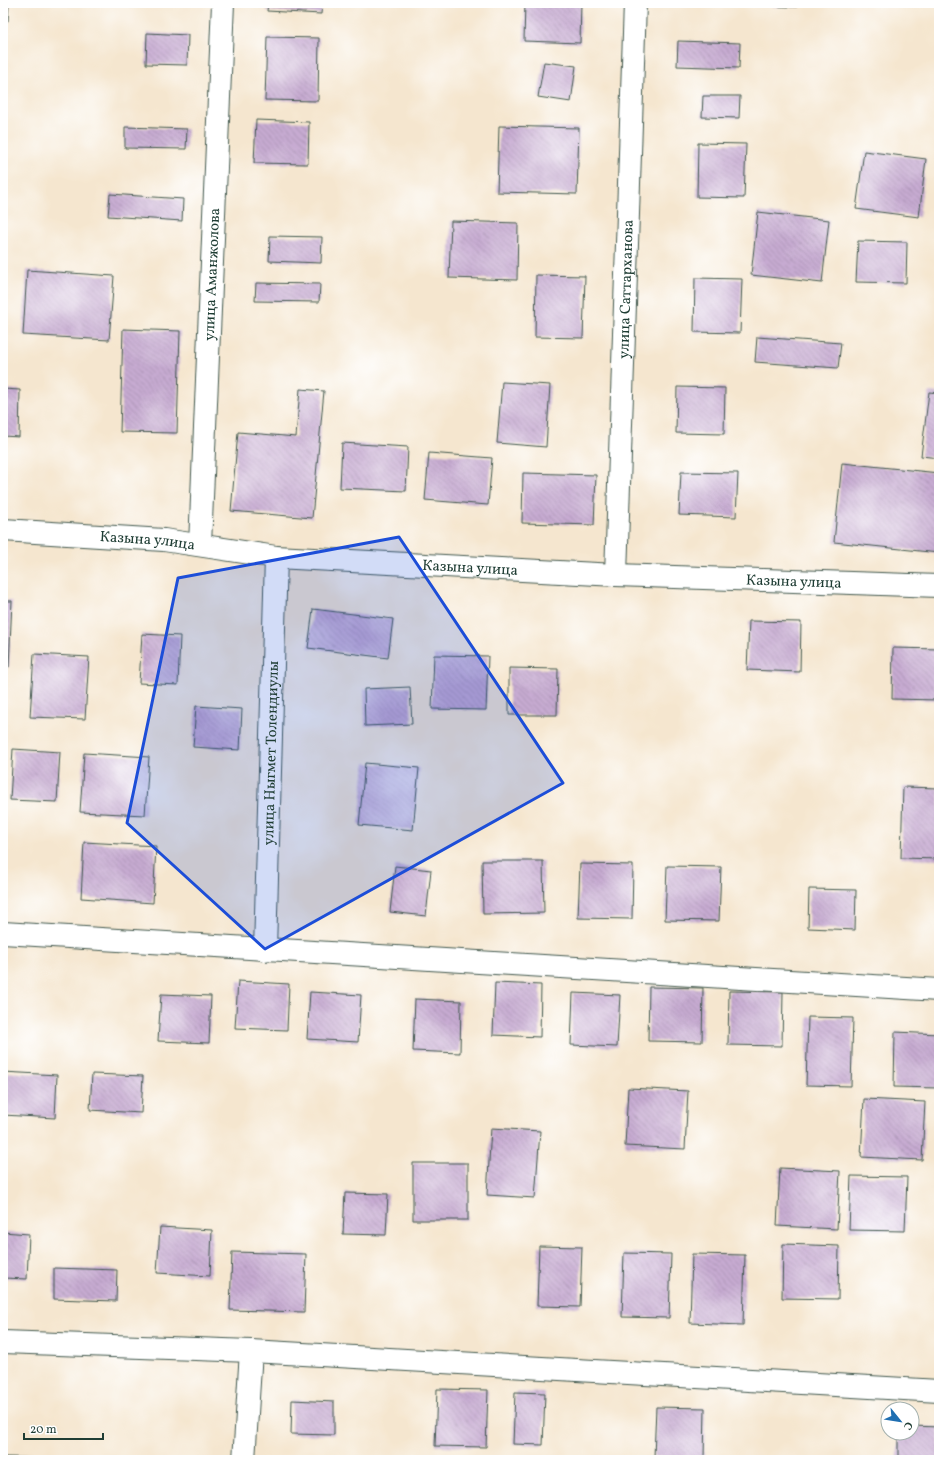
<svg xmlns="http://www.w3.org/2000/svg" width="942" height="1463" font-family="Vollkorn,serif">
	<style>
		.building { fill: url(#building-back-hatch) }
		.lines { fill: none; stroke-linecap: round; stroke-linejoin: round }
		.minor-casing { stroke: #3f564b; stroke-width: 24 }
		.minor { stroke: #fff; stroke-width: 22 }
		.marked { fill: #1d4ed8; fill-opacity: 0.2; stroke: #1d4ed8; stroke-width: 3; stroke-linejoin: round }
		.labels { text-anchor: middle; stroke-width: 3; stroke-linejoin: round; paint-order: stroke }
		.street-label { font-size: 15px; fill: #1f3d34; stroke: #fff }
	</style>
	<defs>
		<pattern id="building-back-hatch" width="6" height="6" patternUnits="userSpaceOnUse"><rect width="6" height="6" fill="#c7abd2"/><path d="M-1 5l2 2M0 0l6 6M5-1l2 2" fill="none" stroke="#a18cab"/></pattern>
	</defs>
	<rect width="100%" height="100%" fill="#fff"/>
	<filter id="ink" filterUnits="userSpaceOnUse"><feTurbulence type="fractalNoise" baseFrequency=".025" numOctaves="2"/><feDisplacementMap in="SourceGraphic" scale="8" xChannelSelector="R" yChannelSelector="G"/><feConvolveMatrix kernelMatrix="1 2 1 2 8 2 1 2 1" color-interpolation-filters="sRGB"/></filter>
	<filter id="wash" filterUnits="userSpaceOnUse"><feTurbulence type="fractalNoise" baseFrequency=".012" numOctaves="4" result="noise"/><feDisplacementMap in="SourceGraphic" scale="16" xChannelSelector="R" yChannelSelector="G"/><feGaussianBlur stdDeviation="0.9" result="paint"/><feColorMatrix in="noise" values="0 0 0 0 0 0 0 0 0 0 0 0 0 0 0 0 0 1.4 0 .05"/><feComposite in="paint" operator="in"/></filter>
	<g filter="url(#wash)">
		<rect width="100%" height="100%" fill="#f5e6cf"/>
		<g id="blocks">
			<path class="building" d="M 3,3 L 9,3 L 8,21 L 3,21 Z
				M 268,3 L 322,3 L 321,14 L 267,11 Z
				M 525,3 L 581,3 L 580,43 L 524,41 Z
				M 755,3 L 798,3 L 798,7 L 755,6 Z
				M 147,33 L 188,35 L 187,65 L 146,64 Z
				M 267,37 L 319,38 L 318,101 L 265,100 Z
				M 678,41 L 740,43 L 739,68 L 677,66 Z
				M 544,62 L 576,66 L 571,102 L 538,97 Z
				M 703,96 L 740,96 L 739,118 L 702,117 Z
				M 3,106 L 6,106 L 5,152 L 3,152 Z
				M 256,120 L 309,122 L 308,164 L 254,163 Z
				M 499,126 L 579,128 L 577,194 L 497,192 Z
				M 125,127 L 187,129 L 186,149 L 125,148 Z
				M 698,143 L 746,144 L 744,198 L 697,197 Z
				M 864,151 L 926,159 L 919,217 L 856,209 Z
				M 110,194 L 183,199 L 182,221 L 108,216 Z
				M 758,212 L 829,220 L 822,283 L 751,275 Z
				M 451,221 L 518,223 L 517,280 L 449,278 Z
				M 270,236 L 322,237 L 321,263 L 269,261 Z
				M 858,241 L 907,242 L 906,283 L 856,282 Z
				M 27,270 L 114,276 L 109,340 L 23,335 Z
				M 536,275 L 585,276 L 583,338 L 535,337 Z
				M 695,278 L 742,279 L 740,333 L 694,332 Z
				M 256,283 L 320,284 L 319,302 L 255,301 Z
				M 123,329 L 180,331 L 177,433 L 120,432 Z
				M 757,337 L 841,343 L 838,368 L 755,362 Z
				M 502,382 L 550,385 L 546,447 L 497,443 Z
				M 677,387 L 725,388 L 724,434 L 676,433 Z
				M 3,389 L 20,390 L 19,437 L 3,436 Z
				M 300,389 L 324,391 L 312,518 L 231,511 L 238,432 L 296,437 Z
				M 929,392 L 939,393 L 939,458 L 921,456 Z
				M 342,443 L 408,447 L 406,491 L 340,488 Z
				M 429,453 L 492,458 L 488,505 L 425,500 Z
				M 842,463 L 939,473 L 939,553 L 834,542 Z
				M 681,472 L 738,473 L 736,517 L 679,515 Z
				M 523,473 L 596,475 L 594,525 L 522,523 Z
				M 3,601 L 12,601 L 9,667 L 3,666 Z
				M 313,609 L 393,619 L 388,658 L 308,648 Z
				M 749,621 L 801,622 L 800,672 L 747,670 Z
				M 142,634 L 180,636 L 178,685 L 139,683 Z
				M 893,648 L 939,649 L 939,700 L 892,699 Z
				M 34,654 L 89,657 L 85,719 L 30,717 Z
				M 434,655 L 488,656 L 486,710 L 432,709 Z
				M 509,668 L 558,669 L 557,715 L 509,715 Z
				M 410,687 L 412,724 L 365,726 L 364,689 Z
				M 196,706 L 242,709 L 240,750 L 193,747 Z
				M 13,749 L 60,752 L 57,802 L 10,800 Z
				M 84,753 L 149,757 L 145,815 L 80,812 Z
				M 365,763 L 419,768 L 413,830 L 359,825 Z
				M 903,787 L 939,788 L 939,859 L 901,858 Z
				M 84,842 L 156,846 L 153,903 L 81,898 Z
				M 482,861 L 543,861 L 544,913 L 483,914 Z
				M 580,864 L 633,865 L 632,919 L 578,918 Z
				M 395,866 L 431,870 L 426,916 L 390,912 Z
				M 667,866 L 721,867 L 719,921 L 665,920 Z
				M 809,889 L 856,890 L 855,930 L 808,928 Z
				M 238,981 L 289,984 L 287,1030 L 235,1028 Z
				M 495,983 L 541,985 L 540,1037 L 493,1035 Z
				M 649,987 L 703,988 L 702,1042 L 648,1041 Z
				M 729,991 L 783,992 L 782,1046 L 728,1045 Z
				M 310,992 L 361,995 L 358,1042 L 307,1039 Z
				M 573,993 L 620,995 L 617,1047 L 571,1045 Z
				M 161,994 L 211,996 L 209,1043 L 158,1041 Z
				M 415,999 L 461,1001 L 460,1053 L 413,1051 Z
				M 808,1017 L 853,1018 L 851,1086 L 806,1085 Z
				M 895,1032 L 939,1034 L 939,1088 L 894,1087 Z
				M 3,1072 L 57,1075 L 55,1118 L 3,1115 Z
				M 92,1074 L 143,1076 L 141,1113 L 90,1110 Z
				M 628,1088 L 688,1091 L 685,1149 L 625,1146 Z
				M 864,1099 L 925,1102 L 922,1160 L 861,1157 Z
				M 491,1128 L 540,1131 L 535,1198 L 487,1195 Z
				M 413,1163 L 468,1163 L 468,1220 L 413,1220 Z
				M 780,1168 L 840,1171 L 837,1229 L 777,1226 Z
				M 851,1176 L 907,1177 L 905,1231 L 849,1230 Z
				M 345,1193 L 388,1194 L 386,1235 L 343,1234 Z
				M 160,1227 L 212,1230 L 210,1276 L 157,1273 Z
				M 3,1232 L 29,1234 L 27,1279 L 3,1278 Z
				M 783,1244 L 839,1246 L 838,1299 L 782,1298 Z
				M 539,1246 L 582,1247 L 580,1307 L 537,1306 Z
				M 232,1252 L 306,1254 L 304,1312 L 230,1310 Z
				M 624,1253 L 671,1254 L 669,1318 L 622,1317 Z
				M 692,1254 L 745,1255 L 743,1325 L 690,1323 Z
				M 54,1268 L 117,1270 L 116,1301 L 54,1299 Z
				M 938,1302 L 939,1302 L 939,1329 L 937,1329 Z
				M 437,1389 L 488,1390 L 486,1447 L 435,1446 Z
				M 515,1392 L 545,1393 L 543,1445 L 513,1444 Z
				M 292,1400 L 334,1402 L 334,1435 L 291,1434 Z
				M 656,1407 L 705,1408 L 704,1458 L 654,1457 Z
				M 912,1426 L 939,1427 L 939,1460 L 898,1460 L 898,1433 L 912,1433 Z
				M 5,1457 L 60,1458 L 60,1460 L 5,1460 Z"/>
		</g>
	</g>
	<g filter="url(#ink)">
		<use href="#blocks" fill-opacity="0" stroke="#3f564b" stroke-width="1"/>
		<g class="lines">
			<defs>
				<g id="minor">
					<path id="s1" d="M 3,530 L 164,540 L 276,557 L 616,575 L 939,586"/>
					<path id="s2" d="M 200,545 L 223,3"/>
					<path id="s3" d="M 616,575 L 635,3"/>
					<path d="M 3,933 L 939,990"/>
					<path id="s4" d="M 265,950 L 276,557"/>
					<path d="M 3,1342 L 251,1351 L 939,1391"/>
					<path d="M 244,1460 L 251,1351"/>
				</g>
			</defs>
			<use href="#minor" class="minor-casing"/>
			<use href="#minor" class="minor"/>
		</g>
	</g>
	<path class="marked" d="M 399,537 L 563,783 L 265,949 L 127,823 L 178,578 Z"/>
	<g class="labels">
		<g class="street-label">
			<text dy="5" stroke="none"><textPath href="#s2" startOffset="271">улица Аманжолова</textPath></text>
			<text dy="5" stroke="none"><textPath href="#s3" startOffset="286">улица Саттарханова</textPath></text>
			<text dy="5" stroke="none"><textPath href="#s1" startOffset="145">Казына улица</textPath></text>
			<text dy="5" stroke="none"><textPath href="#s1" startOffset="469">Казына улица</textPath></text>
			<text dy="5" stroke="none"><textPath href="#s1" startOffset="793">Казына улица</textPath></text>
			<text dy="5" stroke="none"><textPath href="#s4" startOffset="197">улица Ныгмет Толендиулы</textPath></text>
		</g>
	</g>
	<rect width="942" height="1463" fill="none" stroke="#fff" stroke-width="16"/>
	<g transform="translate(900 1421) rotate(120)"><circle r="19" fill="#ffffff" stroke="#a5b1ae"/>
	<path d="M0-3L7 15L0 10L-7 15Z" fill="#1f6fb2"/>
	<text y="-6" font-size="11" font-weight="bold" text-anchor="middle" fill="#1f3d34">С</text>
	</g>
	<path d="M24 1433v6h79v-6" fill="none" stroke="#1f3d34" stroke-width="2"/>
	<text x="30" y="1433" font-size="12" fill="#1f3d34" stroke="#ffffff" stroke-width="3" paint-order="stroke">20 m</text>
</svg>
